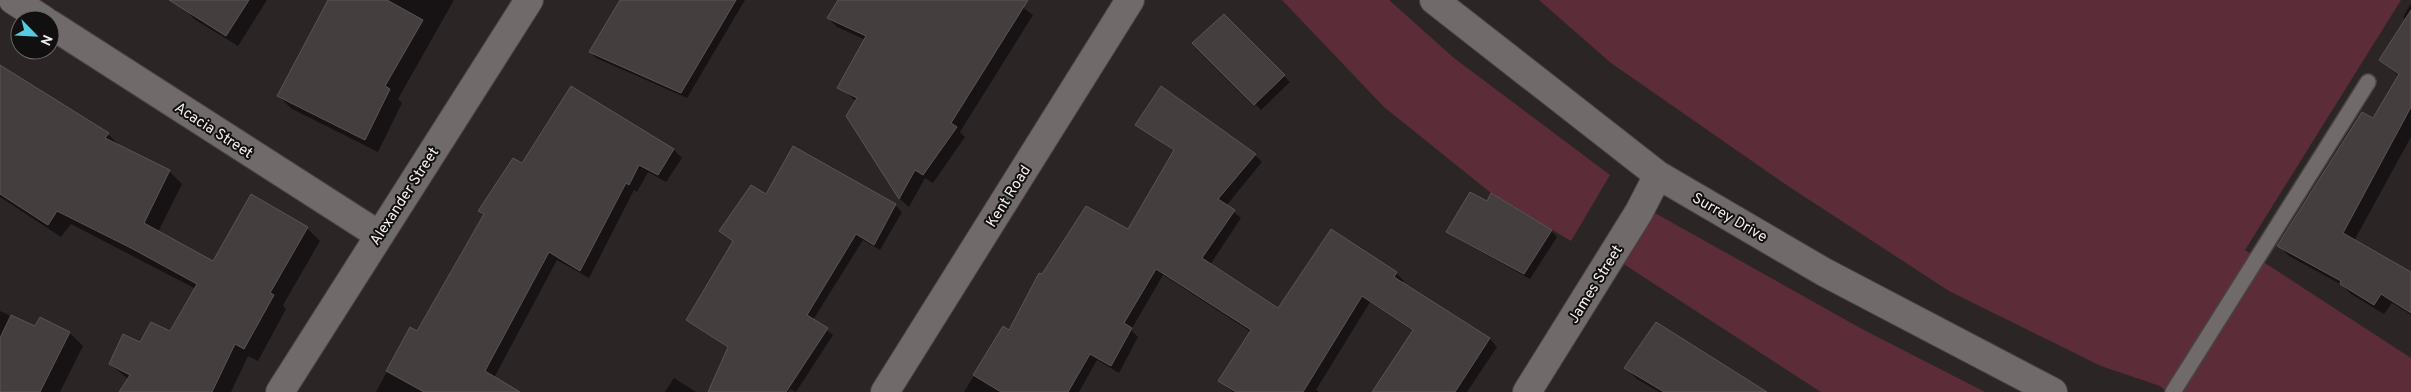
<svg xmlns="http://www.w3.org/2000/svg" width="2411" height="392" font-family="Overpass,sans-serif">
	<style>
		.green { fill: #5c2d38 }
		.shadow { fill: #0007 }
		.building { fill: #453e3f; stroke: #5b5455 }
		.lines { fill: none; stroke-linecap: round; stroke-linejoin: round }
		.service-casing { stroke: #494445; stroke-width: 18 }
		.minor-casing { stroke: #494445; stroke-width: 30 }
		.service { stroke: #716a6b; stroke-width: 15 }
		.minor { stroke: #716a6b; stroke-width: 28 }
		.labels { text-anchor: middle; stroke-width: 4; stroke-linejoin: round; paint-order: stroke }
		.street-label { font-size: 15px; fill: #f2eeee; stroke: #110f0f }
	</style>
	<rect width="100%" height="100%" fill="#2b2526"/>
	<path class="green" d="M 1282,0 L 1389,0 L 1454,58 L 1610,175 L 1571,241 L 1491,193 L 1384,107 Z
		M 1539,0 L 2401,0 L 2245,250 L 2411,358 L 2411,392 L 2167,392 L 2160,386 L 2101,366 L 1949,291 L 1788,186 L 1611,63 Z
		M 1655,213 L 1862,329 L 1985,392 L 1821,392 L 1622,263 Z"/>
	<path class="shadow" d="M 168,0 L 267,0 L 238,46 L 194,19 L 183,7 Z
		M 330,0 L 454,0 L 398,99 L 402,103 L 378,152 L 292,109 L 278,96 Z
		M 624,0 L 745,0 L 687,98 L 596,58 L 590,52 Z
		M 840,0 L 1013,0 L 1033,15 L 960,132 L 965,137 L 933,183 L 925,178 L 909,207 L 900,199 L 847,116 L 856,101 L 839,87 L 866,40 L 837,27 L 828,18 Z
		M 2411,3 L 2411,137 L 2354,241 L 2411,273 L 2411,315 L 2392,303 L 2384,314 L 2351,294 L 2342,285 L 2289,256 L 2279,246 L 2374,119 L 2399,76 L 2381,60 L 2406,20 L 2403,17 Z
		M 1224,16 L 1290,82 L 1261,110 L 1194,43 Z
		M 0,66 L 108,134 L 121,147 L 169,171 L 182,184 L 158,232 L 214,263 L 307,228 L 320,241 L 283,305 L 286,309 L 258,361 L 248,356 L 231,392 L 120,392 L 128,379 L 110,364 L 141,344 L 171,333 L 196,289 L 71,224 L 61,237 L 0,197 Z
		M 1137,124 L 1255,155 L 1262,162 L 1226,206 L 1241,218 L 1210,265 L 1278,309 L 1331,230 L 1396,273 L 1404,281 L 1402,283 L 1490,339 L 1497,347 L 1467,392 L 1374,392 L 1413,331 L 1370,302 L 1316,390 L 1319,392 L 1233,392 L 1219,381 L 1251,332 L 1163,275 L 1131,330 L 1138,337 L 1119,373 L 1097,360 L 1079,392 L 964,392 L 1003,328 L 1010,332 L 1043,276 L 1128,231 L 1175,152 Z
		M 793,148 L 895,205 L 902,212 L 880,250 L 863,240 L 813,320 L 833,335 L 796,392 L 790,389 L 788,392 L 710,392 L 729,349 L 687,319 L 734,242 L 721,231 L 766,195 Z
		M 674,150 L 682,158 L 666,182 L 648,172 L 637,192 L 634,190 L 589,278 L 557,260 L 494,378 L 518,392 L 376,392 L 410,328 L 417,332 L 484,215 L 480,211 L 522,165 Z
		M 1448,231 L 1551,231 L 1557,237 L 1530,279 L 1454,237 Z
		M 0,311 L 36,328 L 41,318 L 70,333 L 83,346 L 60,392 L 0,392 Z
		M 1626,368 L 1764,392 L 1659,392 L 1637,379 Z
		M 674,378 L 696,392 L 665,392 Z"/>
	<path class="building" d="M 169,0 L 249,0 L 226,36 Z
		M 328,0 L 387,0 L 423,20 L 385,86 L 390,89 L 365,140 L 277,96 Z
		M 620,0 L 736,0 L 681,93 L 589,52 Z
		M 838,0 L 1028,0 L 951,123 L 957,127 L 923,175 L 915,170 L 899,199 L 846,116 L 857,98 L 837,88 L 866,36 L 827,18 Z
		M 2411,10 L 2411,107 L 2343,233 L 2411,272 L 2411,313 L 2381,294 L 2374,305 L 2340,284 L 2341,281 L 2277,246 L 2362,112 L 2373,118 L 2399,74 L 2379,60 Z
		M 1224,14 L 1285,75 L 1254,105 L 1192,43 Z
		M 0,65 L 109,133 L 105,138 L 170,170 L 144,223 L 213,261 L 251,194 L 308,227 L 270,293 L 274,295 L 244,349 L 235,344 L 212,392 L 119,392 L 130,375 L 109,364 L 123,334 L 140,342 L 151,322 L 170,331 L 197,284 L 131,248 L 57,211 L 48,225 L 0,194 Z
		M 571,86 L 674,149 L 658,175 L 639,165 L 629,185 L 626,183 L 580,271 L 549,252 L 485,371 L 520,392 L 424,392 L 386,371 L 410,327 L 417,331 L 484,214 L 478,211 L 513,158 L 522,163 Z
		M 1161,86 L 1256,154 L 1218,199 L 1235,210 L 1202,258 L 1278,308 L 1331,229 L 1397,272 L 1394,277 L 1490,338 L 1455,392 L 1372,392 L 1413,330 L 1362,296 L 1303,392 L 1236,392 L 1218,381 L 1251,330 L 1156,269 L 1124,323 L 1132,328 L 1111,366 L 1090,354 L 1068,392 L 1001,392 L 973,375 L 1003,326 L 1009,330 L 1039,273 L 1042,274 L 1086,206 L 1128,229 L 1174,150 L 1135,125 Z
		M 793,146 L 896,204 L 874,245 L 856,234 L 807,315 L 828,328 L 786,392 L 708,392 L 728,347 L 686,320 L 733,241 L 719,231 L 751,185 L 766,194 Z
		M 1470,192 L 1487,201 L 1491,193 L 1552,230 L 1524,274 L 1446,232 Z
		M 11,315 L 35,326 L 40,317 L 70,332 L 40,392 L 0,392 L 0,338 Z
		M 1656,322 L 1767,392 L 1664,392 L 1624,368 Z"/>
	<g class="lines">
		<defs>
			<path id="service" d="M 2173,392 L 2368,82"/>
			<path id="minor" d="M 13,0 L 44,20
				M 1434,0 L 1658,175 L 1824,272 L 2053,392
				M 50,24 L 379,235
				M 280,392 L 529,0
				M 885,392 L 1130,0
				M 1527,392 L 1639,212 L 1658,175"/>
		</defs>
		<use href="#service" class="service-casing"/>
		<use href="#minor" class="minor-casing"/>
		<use href="#service" class="service"/>
		<use href="#minor" class="minor"/>
	</g>
	<g class="labels">
		<g class="street-label">
			<text transform="translate(214 130) rotate(33)" y="5">Acacia Street</text>
			<text transform="translate(404 196) rotate(-57)" y="5">Alexander Street</text>
			<text transform="translate(1008 196) rotate(-58)" y="5">Kent Road</text>
			<text transform="translate(1730 217) rotate(30)" y="5">Surrey Drive</text>
			<text transform="translate(1595 284) rotate(-58)" y="5">James Street</text>
		</g>
	</g>
	<g transform="translate(35 35) rotate(114)"><circle r="24" fill="#110f0f" stroke="#6b6868"/>
	<path d="M0-4L9 19L0 12L-9 19Z" fill="#58c9e3"/>
	<text y="-8" font-size="14" font-weight="bold" text-anchor="middle" fill="#f2eeee">N</text>
	</g>
</svg>
